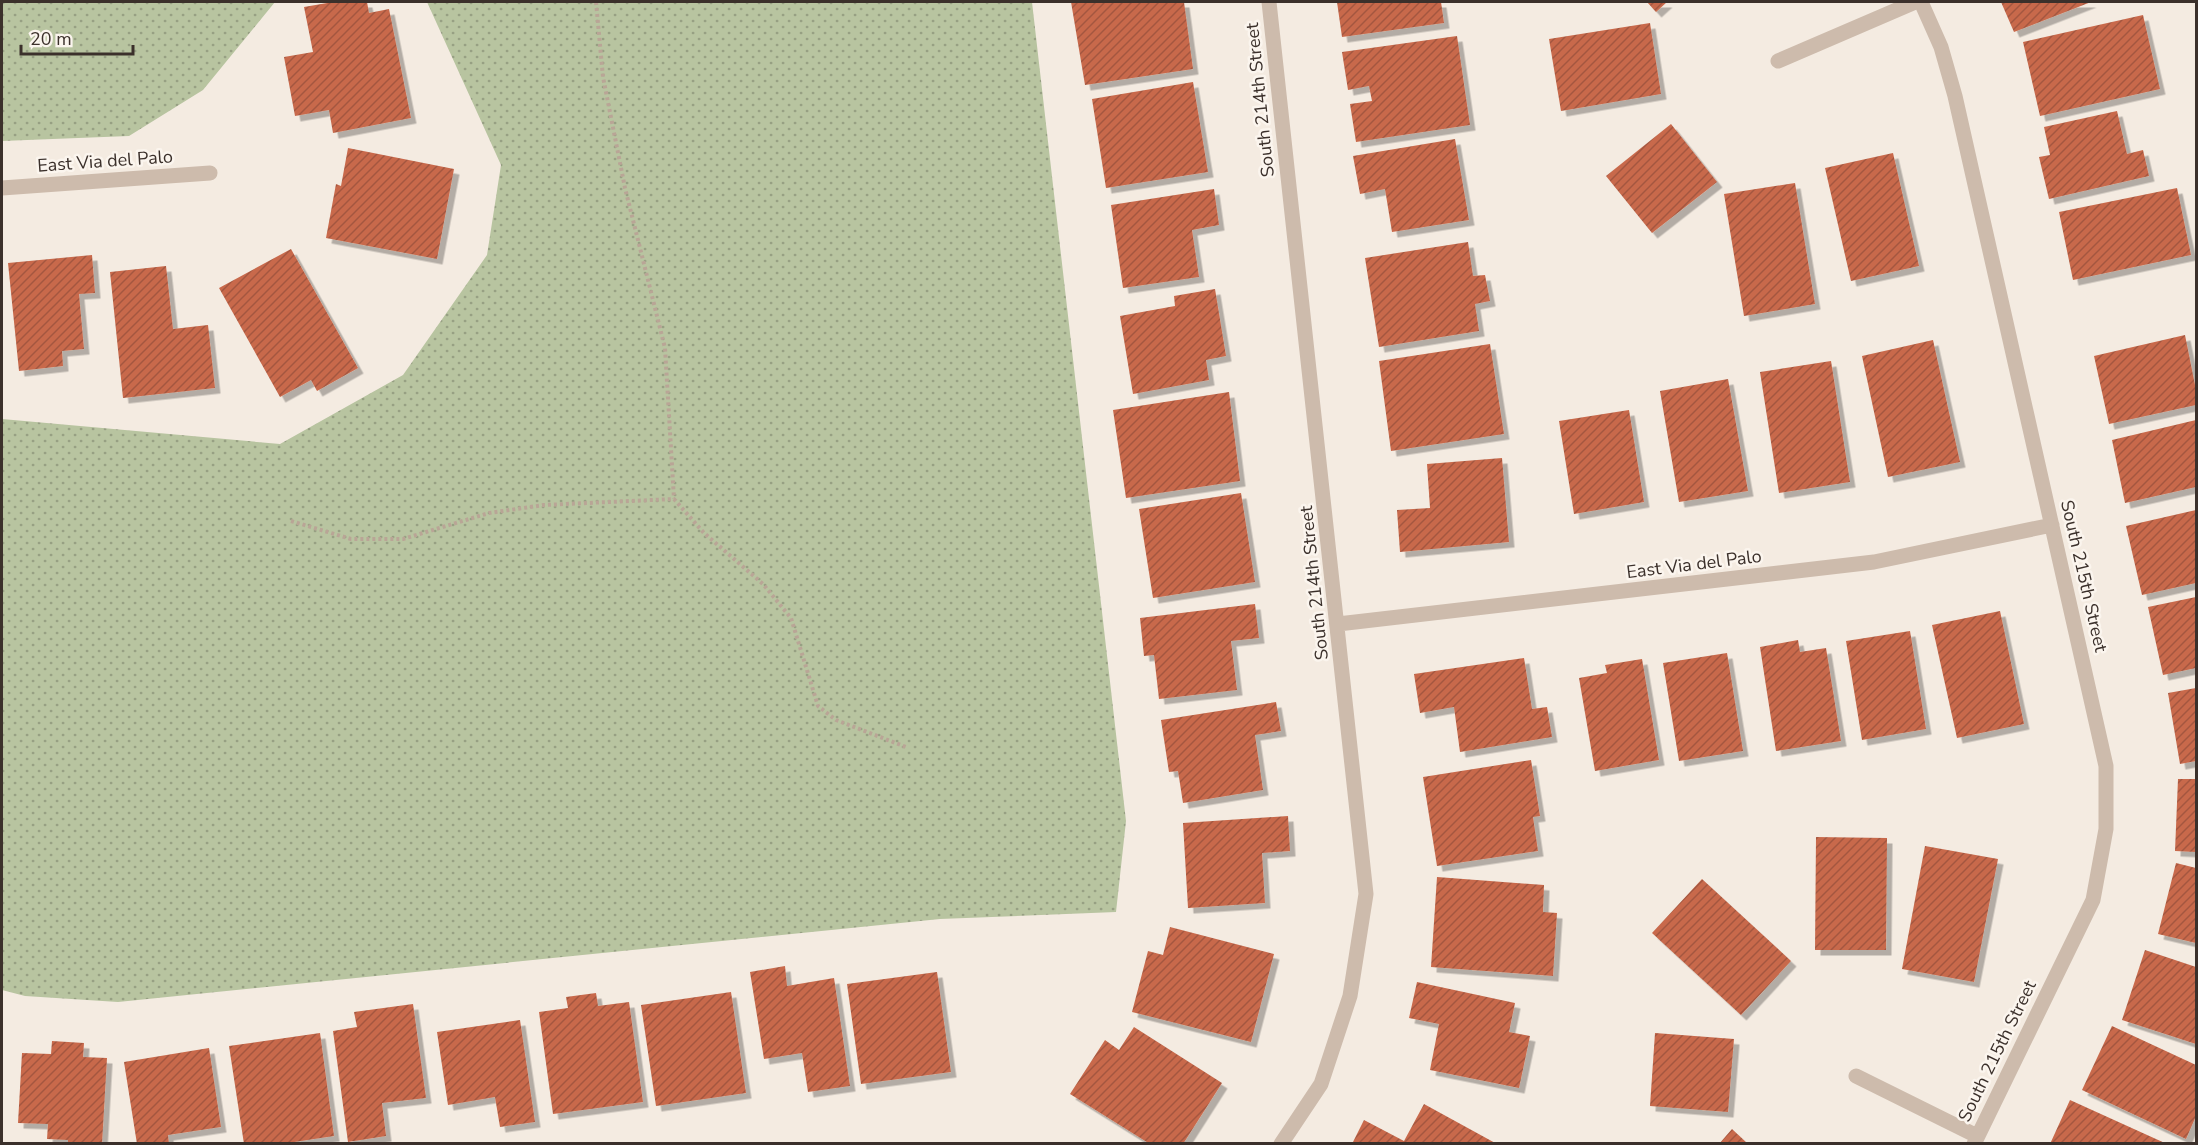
<svg xmlns="http://www.w3.org/2000/svg" width="2198" height="1145" font-family="'Nunito Sans',sans-serif">
	<style>
		.grass { fill: url(#grass-dots) }
		.building { fill: url(#building-hatch); filter: url(#shadow) }
		.lines { fill: none; stroke-linecap: round; stroke-linejoin: round }
		.path { stroke: #b9a596; stroke-width: 4; stroke-dasharray: 3 3; stroke-linecap: butt }
		.minor { stroke: #cdbbac; stroke-width: 15 }
		.labels { text-anchor: middle; stroke-width: 5; stroke-linejoin: round; paint-order: stroke }
		.street-label { font-size: 18px; fill: #3b302b; stroke: #fbf5ee }
	</style>
	<defs>
		<pattern id="grass-dots" width="8" height="8" patternUnits="userSpaceOnUse" patternTransform="scale(1.5)"><rect width="8" height="8" fill="#b8c4a0"/><path d="M2 2h.1M6 6h.1" fill="none" stroke="#97a083" stroke-width="1.8" stroke-linecap="round"/></pattern>
		<pattern id="building-hatch" width="6" height="6" patternUnits="userSpaceOnUse" patternTransform="scale(1.5)"><rect width="6" height="6" fill="#c8694b"/><path d="M-1 1l2-2M0 6l6-6M5 7l2-2" fill="none" stroke="#a4573f"/></pattern>
		<filter id="shadow"><feDropShadow dx="5.5" dy="5.5" stdDeviation="0" flood-color="#0004"/></filter>
	</defs>
	<rect width="100%" height="100%" fill="#f4ebe1"/>
	<path class="grass" d="M 2,2 L 275,2 L 203,90 L 129,136 L 2,141 Z
		M 427,2 L 1032,2 L 1126,821 L 1116,912 L 940,919 L 118,1002 L 25,996 L 2,990 L 2,419 L 280,444 L 403,375 L 487,255 L 501,165 Z"/>
	<path class="building" d="M 333,2 L 367,2 L 369,13 L 389,9 L 411,118 L 333,133 L 329,110 L 295,116 L 284,57 L 313,52 L 304,7 Z
		M 1071,2 L 1184,2 L 1193,69 L 1085,85 Z
		M 1337,2 L 1441,2 L 1444,23 L 1342,37 Z
		M 1647,2 L 1667,2 L 1656,12 Z
		M 2001,2 L 2091,2 L 2014,32 Z
		M 2143,15 L 2160,89 L 2040,116 L 2023,42 Z
		M 1650,23 L 1661,94 L 1561,111 L 1549,39 Z
		M 1457,36 L 1470,125 L 1356,142 L 1350,104 L 1372,101 L 1369,86 L 1348,90 L 1342,52 Z
		M 1193,82 L 1208,172 L 1106,188 L 1092,99 Z
		M 2117,111 L 2127,154 L 2143,150 L 2149,176 L 2049,199 L 2039,157 L 2050,155 L 2044,127 Z
		M 1671,124 L 1717,182 L 1652,233 L 1606,176 Z
		M 1455,139 L 1469,220 L 1392,232 L 1385,189 L 1360,194 L 1353,156 Z
		M 348,148 L 454,169 L 437,259 L 326,238 L 336,184 L 341,186 Z
		M 1893,153 L 1919,266 L 1851,281 L 1825,168 Z
		M 1795,183 L 1815,304 L 1744,316 L 1724,194 Z
		M 2177,188 L 2191,255 L 2073,280 L 2059,212 Z
		M 1214,189 L 1219,225 L 1192,230 L 1199,277 L 1123,288 L 1111,205 Z
		M 1468,242 L 1473,276 L 1485,275 L 1490,301 L 1475,304 L 1479,331 L 1379,347 L 1365,258 Z
		M 291,249 L 358,368 L 317,391 L 311,380 L 280,397 L 219,288 Z
		M 92,255 L 95,293 L 79,294 L 84,349 L 62,351 L 63,366 L 19,371 L 8,263 Z
		M 166,266 L 173,329 L 208,325 L 215,388 L 123,398 L 110,272 Z
		M 1215,289 L 1226,356 L 1206,360 L 1209,380 L 1133,394 L 1120,316 L 1175,306 L 1174,296 Z
		M 2185,335 L 2196,390 L 2196,405 L 2109,424 L 2094,356 Z
		M 1933,340 L 1960,462 L 1888,477 L 1862,356 Z
		M 1490,344 L 1504,434 L 1391,451 L 1379,361 Z
		M 1831,361 L 1850,482 L 1779,493 L 1760,372 Z
		M 1728,379 L 1748,491 L 1679,502 L 1660,391 Z
		M 1229,392 L 1240,481 L 1126,498 L 1113,410 Z
		M 1629,410 L 1644,502 L 1574,514 L 1559,421 Z
		M 2196,420 L 2196,487 L 2125,503 L 2112,440 Z
		M 1502,458 L 1509,542 L 1400,552 L 1397,510 L 1430,508 L 1427,464 Z
		M 1241,493 L 1255,582 L 1153,598 L 1139,509 Z
		M 2196,510 L 2196,583 L 2142,595 L 2126,526 Z
		M 2196,597 L 2196,668 L 2163,675 L 2148,607 Z
		M 1255,604 L 1259,638 L 1231,641 L 1237,690 L 1159,699 L 1154,655 L 1144,656 L 1140,618 Z
		M 2000,611 L 2024,724 L 1957,738 L 1932,625 Z
		M 1910,631 L 1926,729 L 1862,740 L 1846,641 Z
		M 1798,640 L 1800,652 L 1826,648 L 1841,741 L 1776,751 L 1760,647 Z
		M 1727,653 L 1743,751 L 1679,761 L 1663,663 Z
		M 1524,658 L 1532,709 L 1547,707 L 1552,737 L 1460,752 L 1454,707 L 1420,713 L 1414,674 Z
		M 1642,659 L 1659,760 L 1595,771 L 1579,678 L 1607,673 L 1605,665 Z
		M 2196,688 L 2196,761 L 2180,764 L 2168,693 Z
		M 1276,702 L 1281,731 L 1255,735 L 1263,790 L 1183,803 L 1178,771 L 1169,772 L 1161,720 Z
		M 1531,760 L 1540,816 L 1533,817 L 1538,851 L 1437,866 L 1423,777 Z
		M 2178,779 L 2196,779 L 2196,852 L 2175,851 Z
		M 1288,816 L 1290,851 L 1262,853 L 1265,903 L 1188,908 L 1183,823 Z
		M 1816,837 L 1887,838 L 1886,950 L 1815,950 Z
		M 1925,846 L 1998,859 L 1974,982 L 1902,969 Z
		M 2176,863 L 2196,868 L 2196,943 L 2158,934 Z
		M 1437,877 L 1544,885 L 1543,912 L 1557,913 L 1553,976 L 1431,967 Z
		M 1702,879 L 1791,961 L 1741,1015 L 1652,933 Z
		M 1170,927 L 1274,954 L 1251,1042 L 1132,1012 L 1148,951 L 1163,955 Z
		M 2145,950 L 2196,967 L 2196,1044 L 2122,1020 Z
		M 785,966 L 787,986 L 834,978 L 850,1086 L 808,1092 L 802,1053 L 764,1059 L 750,972 Z
		M 937,972 L 951,1072 L 861,1084 L 847,984 Z
		M 1417,982 L 1515,1003 L 1509,1032 L 1530,1036 L 1519,1088 L 1430,1070 L 1439,1024 L 1409,1018 Z
		M 731,992 L 746,1093 L 656,1106 L 641,1005 Z
		M 596,993 L 598,1006 L 629,1002 L 643,1102 L 553,1114 L 539,1012 L 568,1008 L 566,997 Z
		M 413,1004 L 426,1098 L 382,1103 L 386,1136 L 348,1142 L 333,1031 L 357,1027 L 354,1012 Z
		M 520,1020 L 535,1122 L 500,1127 L 495,1097 L 448,1105 L 437,1032 Z
		M 2112,1026 L 2196,1065 L 2196,1116 L 2186,1139 L 2082,1090 Z
		M 1134,1027 L 1222,1083 L 1183,1144 L 1150,1144 L 1070,1094 L 1105,1040 L 1119,1050 Z
		M 320,1033 L 334,1136 L 281,1144 L 244,1144 L 229,1046 Z
		M 1655,1033 L 1734,1039 L 1728,1112 L 1650,1106 Z
		M 52,1041 L 84,1043 L 83,1057 L 107,1058 L 102,1144 L 68,1144 L 68,1140 L 47,1139 L 48,1124 L 18,1123 L 22,1053 L 51,1054 Z
		M 209,1048 L 221,1127 L 168,1135 L 169,1144 L 137,1144 L 124,1062 Z
		M 2070,1100 L 2167,1144 L 2050,1144 Z
		M 1424,1104 L 1497,1144 L 1352,1144 L 1364,1120 L 1404,1141 Z
		M 1732,1129 L 1748,1144 L 1719,1144 Z"/>
	<g class="lines">
		<path class="path" d="M 596,2 L 603,77 L 625,188 L 665,348 L 674,499
			M 291,521 L 351,539 L 403,539 L 489,513 L 544,505 L 674,499 L 704,533 L 763,584 L 791,618 L 818,706 L 836,720 L 906,747"/>
		<path class="minor" d="M 1269,2 L 1366,894 L 1350,996 L 1321,1084 L 1281,1144
			M 1921,2 L 1941,47 L 1955,96 L 2106,766 L 2106,829 L 2093,900 L 1974,1144
			M 1778,61 L 1915,2
			M 2,188 L 210,173
			M 1338,624 L 1874,562 L 2052,525
			M 1856,1076 L 1977,1136"/>
	</g>
	<g class="labels">
		<g class="street-label">
			<text transform="translate(1260 100) rotate(-96)" y="6">South 214th Street</text>
			<text transform="translate(105 161) rotate(-4)" y="6">East Via del Palo</text>
			<text transform="translate(1694 564) rotate(-7)" y="6">East Via del Palo</text>
			<text transform="translate(2084 576) rotate(77)" y="6">South 215th Street</text>
			<text transform="translate(1314 583) rotate(-96)" y="6">South 214th Street</text>
			<text transform="translate(1997 1051) rotate(-64)" y="6">South 215th Street</text>
		</g>
	</g>
	<rect width="2198" height="1145" fill="none" stroke="#3b302b" stroke-width="6"/>
	<path d="M21 45v9h112v-9" fill="none" stroke="#3b302b" stroke-width="3"/>
	<text x="30" y="45" font-size="18" fill="#3b302b" stroke="#fbf5ee" stroke-width="4.5" paint-order="stroke">20 m</text>
</svg>
